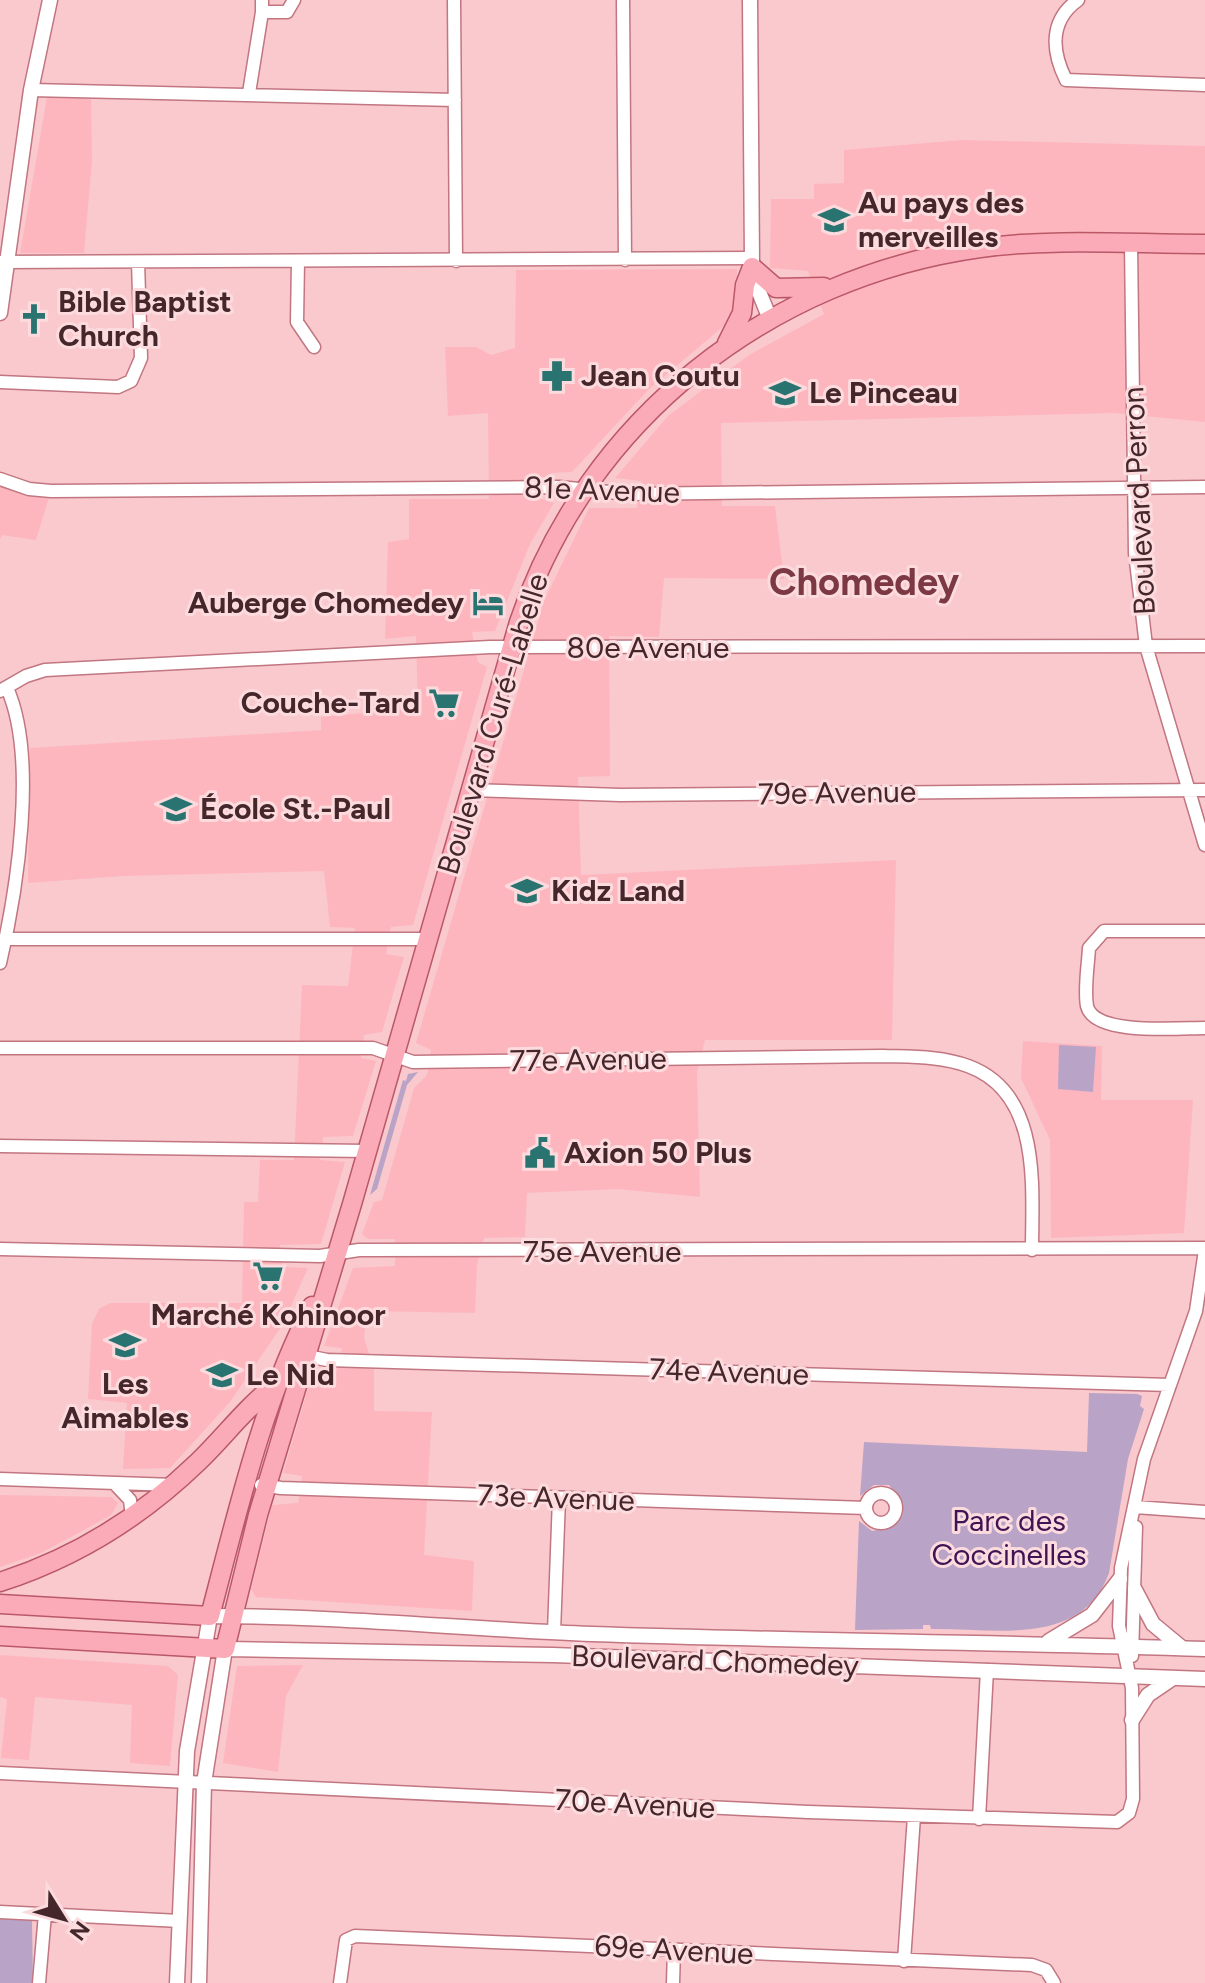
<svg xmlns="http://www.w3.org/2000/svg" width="1205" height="1983" font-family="Figtree,sans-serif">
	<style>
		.built { fill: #fdb6be }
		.green { fill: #b9a4c7 }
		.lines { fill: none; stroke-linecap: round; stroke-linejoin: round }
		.minor-casing { stroke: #c17680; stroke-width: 15 }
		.tertiary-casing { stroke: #c17680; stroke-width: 17 }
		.primary-casing { stroke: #ba5868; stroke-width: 21 }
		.minor { stroke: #fff; stroke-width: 12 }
		.tertiary { stroke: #fff; stroke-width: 14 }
		.primary { stroke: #fbabb8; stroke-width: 18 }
		.labels { text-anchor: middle; stroke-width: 6; stroke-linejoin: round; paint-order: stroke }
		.poi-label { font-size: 30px; font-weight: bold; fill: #45262a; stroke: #fcdbde; text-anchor: start }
		.street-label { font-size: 30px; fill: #45262a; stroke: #fcdbde }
		.park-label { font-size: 30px; fill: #3f1455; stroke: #fcdbde }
		.district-label { font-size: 38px; font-weight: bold; fill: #7c3843; stroke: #fcdbde }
	</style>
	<rect width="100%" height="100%" fill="#fac9cd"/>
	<path class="built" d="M 47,97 L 91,98 L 92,161 L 84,253 L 20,253 Z
		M 962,140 L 1205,146 L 1205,422 L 1114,413 L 721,423 L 722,506 L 775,506 L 784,579 L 664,578 L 659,637 L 609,636 L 610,776 L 578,777 L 581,875 L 896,860 L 892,1040 L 705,1040 L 697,1072 L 700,1197 L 618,1189 L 527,1193 L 525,1237 L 484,1238 L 477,1265 L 475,1313 L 367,1311 L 364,1338 L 374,1369 L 374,1411 L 432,1412 L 424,1555 L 474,1561 L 472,1611 L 256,1597 L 251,1589 L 272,1505 L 298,1503 L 302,1476 L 283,1473 L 313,1372 L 336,1372 L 342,1348 L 324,1346 L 353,1268 L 395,1266 L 395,1239 L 368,1239 L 362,1234 L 374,1202 L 382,1200 L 414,1088 L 427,1075 L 431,1050 L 416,1043 L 544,601 L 589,508 L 637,508 L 641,481 L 615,478 L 668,416 L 749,355 L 824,314 L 808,271 L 770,268 L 771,199 L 814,199 L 814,184 L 844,183 L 844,150 Z
		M 737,269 L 737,299 L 732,319 L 648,390 L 572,472 L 551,473 L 539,498 L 554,503 L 530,544 L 495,631 L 472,632 L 478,662 L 487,667 L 413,925 L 391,927 L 386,954 L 404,957 L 382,1032 L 364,1035 L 361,1058 L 376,1061 L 353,1136 L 323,1137 L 320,1160 L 345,1162 L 321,1244 L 280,1245 L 282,1267 L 308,1268 L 283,1324 L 230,1402 L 170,1468 L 123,1469 L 127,1403 L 88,1399 L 92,1324 L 99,1309 L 110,1303 L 242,1303 L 244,1202 L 258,1202 L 260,1160 L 294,1160 L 302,985 L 348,986 L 355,928 L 330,927 L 324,871 L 123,876 L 28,883 L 30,748 L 321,730 L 321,717 L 418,708 L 416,636 L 385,639 L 388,542 L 409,539 L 409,499 L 489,499 L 488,413 L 448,416 L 445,347 L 476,347 L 491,355 L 515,348 L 516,270 Z
		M 0,478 L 51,491 L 36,540 L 2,535 L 0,540 Z
		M 1023,1041 L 1102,1046 L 1101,1100 L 1193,1100 L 1184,1233 L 1051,1238 L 1050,1140 L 1021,1078 Z
		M 0,1495 L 111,1497 L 118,1503 L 111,1515 L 84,1530 L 41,1553 L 0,1567 Z
		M 0,1655 L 168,1666 L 178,1675 L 170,1766 L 130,1763 L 132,1705 L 35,1697 L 29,1760 L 1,1758 L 7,1699 L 0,1697 Z
		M 303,1665 L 286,1696 L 278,1772 L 223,1763 L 237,1666 Z"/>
	<path class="green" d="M 1059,1045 L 1096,1047 L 1093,1092 L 1058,1089 Z
		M 418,1072 L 407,1085 L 377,1189 L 370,1195 L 403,1080 L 406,1081 L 408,1074 Z
		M 1089,1393 L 1137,1394 L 1142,1396 L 1140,1406 L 1144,1409 L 1128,1459 L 1109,1573 C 1082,1648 994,1628 931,1629 L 930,1625 L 923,1625 L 923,1629 L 855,1630 L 859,1521 L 872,1531 C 909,1524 910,1513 889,1485 L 874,1485 L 860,1496 L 864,1442 L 1087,1452 Z
		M 0,1914 L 32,1919 L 33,1983 L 0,1983 Z"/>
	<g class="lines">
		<defs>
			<path id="minor" d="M 262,0 L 262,12 L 287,12 L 294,0
				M 454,0 L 456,261
				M 623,0 L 625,260
				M 1078,0 C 1050,20 1051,50 1066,80 L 1205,85
				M 31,90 L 455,100
				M 249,93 L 262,12
				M 1131,244 L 1135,553 L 1146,646 L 1205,845
				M 298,261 L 297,322 L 314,347
				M 0,262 L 752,258
				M 0,382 L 118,387 L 131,381 L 141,358 L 138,262
				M 0,479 L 29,489 L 51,491 L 559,487 L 629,494 L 1205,487
				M 0,691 L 26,676 L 45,670 L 490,647 L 1205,646
				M 470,790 L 620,795 L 1205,790
				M 1205,931 L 1104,931 L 1089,948 C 1088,966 1084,989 1087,1006 C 1094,1036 1179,1028 1205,1028
				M 6,939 L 428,939
				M 0,963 C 17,891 38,757 7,688
				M 0,1048 L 373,1048 L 413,1062 L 883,1056 C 911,1057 941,1056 968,1066 C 1042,1093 1032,1187 1032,1250
				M 0,1146 L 367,1151
				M 0,1249 L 320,1256 L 359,1250 L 1205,1248
				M 302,1355 L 327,1360 L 1170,1385
				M 0,1479 L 174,1485
				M 115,1484 L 130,1500 L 132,1517
				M 261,1485 L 281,1488 L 866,1508
				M866 1508a15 15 0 1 1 30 0a15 15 0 1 1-30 0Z
				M 1135,1507 L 1205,1512
				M 554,1632 L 559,1498
				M 1132,1656 L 1136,1527
				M 0,1773 L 808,1812 L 1117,1822 L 1129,1813 L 1133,1799 L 1132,1688 L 1119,1626 L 1121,1568 L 1144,1459 L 1196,1311 L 1205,1250
				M 979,1819 L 987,1670
				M 0,1912 L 180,1921
				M 904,1961 L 914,1816
				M 39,1983 L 45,1914
				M 340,1983 L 346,1940 L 355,1936 L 1032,1965 L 1046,1970 L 1054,1983
				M 673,1983 L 674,1950"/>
			<path id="tertiary" d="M 750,0 L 752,264 L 757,287 L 770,319
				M 0,313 L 31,90 L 50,0
				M 1135,1590 L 1153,1624 L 1182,1648
				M 1049,1641 L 1092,1615 L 1120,1579
				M 1132,1720 L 1148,1695 L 1173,1678
				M 177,1983 L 187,1751 L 210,1616 C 338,1616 465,1629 592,1634 C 796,1641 1001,1642 1205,1649
				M 199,1983 L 204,1783 L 225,1649 L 553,1655 L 1205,1679"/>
			<path id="primary" d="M 727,343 L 742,313 L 745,285 L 752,267 L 776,288 L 824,287
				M 0,1582 C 75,1558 141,1517 198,1462 C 225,1436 246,1407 276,1384
				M 0,1604 L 210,1616 C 238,1510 262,1403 312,1306
				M 0,1636 L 225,1649 L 258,1515 L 352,1204 L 519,622 C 587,419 770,277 980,248 C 1054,238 1131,244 1205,244"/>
		</defs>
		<use href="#minor" class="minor-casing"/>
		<use href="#tertiary" class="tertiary-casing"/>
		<use href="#primary" class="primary-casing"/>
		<use href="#minor" class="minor"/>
		<use href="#tertiary" class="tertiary"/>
		<use href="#primary" class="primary"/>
	</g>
	<defs>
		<symbol id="school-bare" viewBox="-9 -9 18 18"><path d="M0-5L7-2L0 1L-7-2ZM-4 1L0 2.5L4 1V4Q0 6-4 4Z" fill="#297370" stroke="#fcdbde" stroke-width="2.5" paint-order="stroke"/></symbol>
		<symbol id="church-bare" viewBox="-9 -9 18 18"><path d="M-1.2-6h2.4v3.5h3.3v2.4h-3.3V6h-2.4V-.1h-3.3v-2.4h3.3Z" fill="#297370" stroke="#fcdbde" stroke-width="2.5" paint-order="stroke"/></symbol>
		<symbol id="pharmacy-bare" viewBox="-9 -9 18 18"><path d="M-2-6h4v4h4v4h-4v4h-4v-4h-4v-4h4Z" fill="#297370" stroke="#fcdbde" stroke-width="2.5" paint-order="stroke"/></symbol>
		<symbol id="hotel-bare" viewBox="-9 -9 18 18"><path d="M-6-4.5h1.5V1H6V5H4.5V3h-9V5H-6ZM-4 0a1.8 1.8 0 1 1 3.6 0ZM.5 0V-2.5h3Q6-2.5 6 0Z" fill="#297370" stroke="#fcdbde" stroke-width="2.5" paint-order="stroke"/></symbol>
		<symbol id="supermarket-bare" viewBox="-9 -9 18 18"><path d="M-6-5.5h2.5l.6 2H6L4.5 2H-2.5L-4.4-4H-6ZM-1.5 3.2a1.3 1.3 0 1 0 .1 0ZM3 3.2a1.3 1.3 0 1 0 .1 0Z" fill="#297370" stroke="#fcdbde" stroke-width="2.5" paint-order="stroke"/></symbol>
		<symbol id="civic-bare" viewBox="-9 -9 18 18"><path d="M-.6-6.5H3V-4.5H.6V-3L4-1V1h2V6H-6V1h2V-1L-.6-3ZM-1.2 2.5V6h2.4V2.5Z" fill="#297370" stroke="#fcdbde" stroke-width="2.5" paint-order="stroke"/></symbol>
	</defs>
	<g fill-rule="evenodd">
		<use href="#school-bare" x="812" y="198" width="44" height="44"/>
		<use href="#church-bare" x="12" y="297" width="44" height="44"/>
		<use href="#pharmacy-bare" x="535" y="354" width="44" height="44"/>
		<use href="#school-bare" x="763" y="371" width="44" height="44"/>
		<use href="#hotel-bare" x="466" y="581" width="44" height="44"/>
		<use href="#supermarket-bare" x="422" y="681" width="44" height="44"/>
		<use href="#school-bare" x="154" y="787" width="44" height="44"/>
		<use href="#school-bare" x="505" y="869" width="44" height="44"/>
		<use href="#civic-bare" x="518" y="1131" width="44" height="44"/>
		<use href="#supermarket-bare" x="246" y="1254" width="44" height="44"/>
		<use href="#school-bare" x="103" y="1323" width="44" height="44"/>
		<use href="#school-bare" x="200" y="1353" width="44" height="44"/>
	</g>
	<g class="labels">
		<g class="poi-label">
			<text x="858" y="213">Au pays des<tspan x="858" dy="34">merveilles</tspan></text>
			<text x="58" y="312">Bible Baptist<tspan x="58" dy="34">Church</tspan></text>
			<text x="581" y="386">Jean Coutu</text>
			<text x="809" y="403">Le Pinceau</text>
			<text x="464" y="613" text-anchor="end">Auberge Chomedey</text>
			<text x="420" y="713" text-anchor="end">Couche-Tard</text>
			<text x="200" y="819">École St.-Paul</text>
			<text x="551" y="901">Kidz Land</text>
			<text x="564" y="1163">Axion 50 Plus</text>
			<text x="268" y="1325" text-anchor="middle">Marché Kohinoor</text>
			<text x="246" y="1385">Le Nid</text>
			<text x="125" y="1394" text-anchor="middle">Les<tspan x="125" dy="34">Aimables</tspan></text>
		</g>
		<g class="street-label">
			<text transform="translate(602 490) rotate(2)" y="10">81e Avenue</text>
			<text transform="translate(1139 501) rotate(-93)" y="10">Boulevard Perron</text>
			<text x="648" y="658">80e Avenue</text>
			<text transform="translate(493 724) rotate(-73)" y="10">Boulevard Curé-Labelle</text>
			<text transform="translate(837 793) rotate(-1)" y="10">79e Avenue</text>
			<text transform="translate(588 1060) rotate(-1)" y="10">77e Avenue</text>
			<text x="602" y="1262">75e Avenue</text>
			<text transform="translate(729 1372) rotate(2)" y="10">74e Avenue</text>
			<text transform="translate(556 1498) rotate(2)" y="10">73e Avenue</text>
			<text transform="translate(715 1661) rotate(2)" y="10">Boulevard Chomedey</text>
			<text transform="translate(635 1804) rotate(3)" y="10">70e Avenue</text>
			<text transform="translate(674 1950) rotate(3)" y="10">69e Avenue</text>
		</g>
		<g class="park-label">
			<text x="1009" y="1531">Parc des<tspan x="1009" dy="34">Coccinelles</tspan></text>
		</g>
		<g class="district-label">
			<text x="864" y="595">Chomedey</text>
		</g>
	</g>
	<g transform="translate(64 1919) rotate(127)" stroke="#fcdbde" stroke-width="6" paint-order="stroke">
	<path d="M0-6L14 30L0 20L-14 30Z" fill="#45262a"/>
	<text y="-12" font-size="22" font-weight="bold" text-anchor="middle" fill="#45262a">N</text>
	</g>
</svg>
